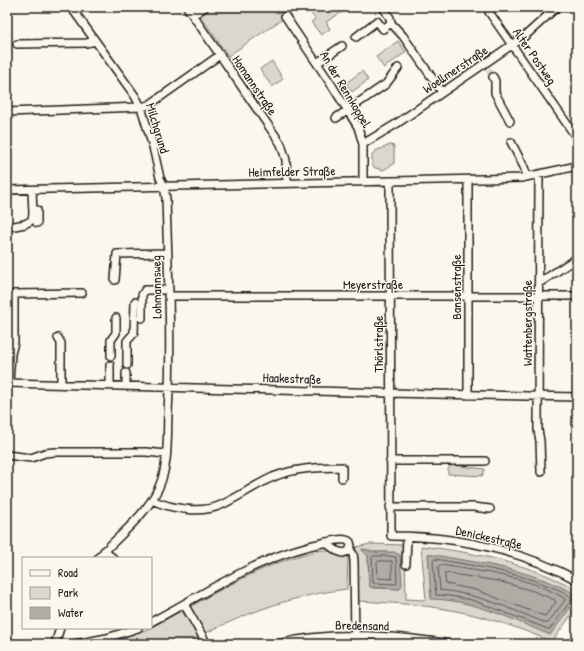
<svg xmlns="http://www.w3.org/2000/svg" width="584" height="651" font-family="'Patrick Hand',sans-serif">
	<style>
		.green { fill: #dad7ce; stroke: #7b7a75; fill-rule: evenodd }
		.water { fill: #afaca5; stroke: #74726e }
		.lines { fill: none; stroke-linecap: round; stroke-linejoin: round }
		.shore { stroke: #575653; stroke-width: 1 }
		.minor-tunnel { stroke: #dad6cd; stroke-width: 7; stroke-dasharray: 7 3.5; stroke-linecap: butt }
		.minor-casing { stroke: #1c1c1c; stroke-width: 10 }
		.minor { stroke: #fbf7ec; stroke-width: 7 }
		.labels { text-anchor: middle; stroke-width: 3; stroke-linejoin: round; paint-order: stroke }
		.street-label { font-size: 13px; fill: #1c1c1c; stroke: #fbf7ec }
	</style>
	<rect width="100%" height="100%" fill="#fbf7ec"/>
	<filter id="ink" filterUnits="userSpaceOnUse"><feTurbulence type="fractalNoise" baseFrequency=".025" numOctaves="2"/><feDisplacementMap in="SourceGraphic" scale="8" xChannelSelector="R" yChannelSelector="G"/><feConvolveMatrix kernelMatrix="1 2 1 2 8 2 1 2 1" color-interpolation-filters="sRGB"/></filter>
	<g filter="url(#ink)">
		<path class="green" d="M 209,7 L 277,7 L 284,18 L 228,56 L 199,14 Z
			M 307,7 L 350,7 L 326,22 L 330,29 L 321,35 L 311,22 L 315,19 Z
			M 398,41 L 406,52 L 384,68 L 376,57 Z
			M 272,61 L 283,79 L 272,87 L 260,69 Z
			M 362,71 L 368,80 L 352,92 L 346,83 Z
			M 390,145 L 394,146 L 394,164 L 383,170 L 375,168 L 372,165 L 372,155 L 375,151 Z
			M 451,465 L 485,469 L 482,476 L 448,474 L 448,469 Z
			M 370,544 L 405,545 L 406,599 L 426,600 L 421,546 C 462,551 502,558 541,573 C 553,578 566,583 577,590 L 577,607 L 552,642 C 525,630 499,621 470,614 C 433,605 395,603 357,601 L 356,547 ZM 364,549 L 375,552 L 388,552 L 401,588 L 399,589 L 372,588 L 369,585 L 368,555 L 363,551 Z
			M 322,550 L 348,555 L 347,589 C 295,595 251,611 204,634 L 190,607 C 232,583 275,559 322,550 Z
			M 181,610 L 199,636 L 187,644 L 103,644 L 151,628 L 151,627 Z"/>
		<path class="water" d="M 362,549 L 375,552 L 394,552 L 400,555 L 402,585 L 399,589 L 370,587 L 369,585 L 368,556 L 362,550 Z
			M 428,554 C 480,563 531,569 577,595 L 577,599 L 550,635 C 511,619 474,600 431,599 Z"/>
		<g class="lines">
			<path class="shore" d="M 374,556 L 389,556 L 396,557 L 397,584 L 373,583 L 372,558 Z
				M 435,559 C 476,566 516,572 554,588 C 560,590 569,594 572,599 L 550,629 L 548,629 L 472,600 L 450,596 L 436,595 L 433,562 Z
				M 379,561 L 392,561 L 392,579 L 378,578 L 377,563 Z
				M 441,565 C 482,572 528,576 564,598 L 565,600 L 548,623 L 546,623 C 510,609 480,594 440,590 L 438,567 Z
				M 445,573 L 498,581 L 533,591 L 555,600 L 556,602 L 546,615 L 544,616 L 476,590 L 446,584 Z"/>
			<path class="minor-tunnel" d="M 488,69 L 493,77"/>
			<defs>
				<path id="minor" d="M 71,7 L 135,96 L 141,107 L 153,147 L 160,178 L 164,186 L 166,198 C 168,270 172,341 168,413 C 167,437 169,464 159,487 C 146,516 119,535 98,558
					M 187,7 L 281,144 L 286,160 L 287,183
					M 383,7 L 390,18 L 391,23 L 403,36 L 442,92
					M 489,7 L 489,12 L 574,134 L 577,137
					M 193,15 L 205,7
					M 285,16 L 333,87 L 358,127 L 363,144 L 363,181
					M 356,37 L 377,21 L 383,29 L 391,23
					M 17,44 L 87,43 L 95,41
					M 317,63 L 342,46
					M 493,77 L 495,81 L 495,93 L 510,121
					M 7,112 L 141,107 L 149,105 L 220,55
					M 336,118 L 386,84 L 398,68
					M 511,142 L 524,167 L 527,176
					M 577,142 L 577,153
					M 363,144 L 396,124 L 525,36 L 557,7
					M 539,174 L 538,430 L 540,441 L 541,472
					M 468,180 L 468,395
					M 390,181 L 391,536 C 455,536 520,550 577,580
					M 7,190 L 521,178 L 577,166
					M 37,210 L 37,223
					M 9,227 L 25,224 L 32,220 L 33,214 L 32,190
					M 115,280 L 117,254 L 167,253
					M 539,283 L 577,258
					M 168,296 L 577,296
					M 142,318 L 142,295 L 145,290 L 168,290
					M 58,338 L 61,343 L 61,384
					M 111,356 L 111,340 L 116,333 L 116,318
					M 127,365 L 127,341 L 134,333 L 135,302
					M 7,383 L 390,393 L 577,397
					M 9,383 L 11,354 L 14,342 L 14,294 L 82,293
					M 110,385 L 110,365
					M 126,386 L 126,373
					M 7,455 L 31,458 L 45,453 L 54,452 L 146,452 L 166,454
					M 390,461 L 485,461
					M 152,500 C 172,509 201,514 221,505 C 239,497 255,485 273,477 C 295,468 319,467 342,467 L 342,478
					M 390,507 L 473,507 L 490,509
					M 350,550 L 353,554 L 354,561 L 355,644
					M 104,551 L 113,558
					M 406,564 L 407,536
					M 184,604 L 207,644
					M 151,622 C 208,592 262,554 327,542 C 334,541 344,537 350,542 L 351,546 L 349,551 L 343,553 L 337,551 L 325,542
					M 55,644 L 60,628
					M 75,644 L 107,638 L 138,628
					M 277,644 C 320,633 369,634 413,639 C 424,641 436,641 447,644"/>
			</defs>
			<use href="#minor" class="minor-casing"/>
			<use href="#minor" class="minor"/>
		</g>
	</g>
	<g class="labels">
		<g class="street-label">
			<text transform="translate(535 56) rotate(55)" y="5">Alter Postweg</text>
			<text transform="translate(455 69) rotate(-34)" y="5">Woellmerstraße</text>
			<text transform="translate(255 85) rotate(56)" y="5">Homannstraße</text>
			<text transform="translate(346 89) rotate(59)" y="5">An der Rennkoppel</text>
			<text transform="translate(158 128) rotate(73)" y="5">Milchgrund</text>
			<text transform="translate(292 171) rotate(-1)" y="5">Heimfelder Straße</text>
			<text x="373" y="289">Meyerstraße</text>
			<text transform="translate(156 287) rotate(-91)" y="5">Lohmannsweg</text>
			<text transform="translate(456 287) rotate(-90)" y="5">Bansenstraße</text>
			<text transform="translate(527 323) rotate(-90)" y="5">Wattenbergstraße</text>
			<text transform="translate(378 344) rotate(-90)" y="5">Thörlstraße</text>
			<text transform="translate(292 378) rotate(2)" y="5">Haakestraße</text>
			<text transform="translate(489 537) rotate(13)" y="5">Denickestraße</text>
			<text transform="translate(362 625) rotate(1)" y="5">Bredensand</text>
		</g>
	</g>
	<rect width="584" height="651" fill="none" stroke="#fbf7ec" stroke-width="24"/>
	<rect x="12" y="12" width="560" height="627" fill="none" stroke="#1c1c1c" stroke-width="1.5" filter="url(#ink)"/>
	<rect x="22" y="557" width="130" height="72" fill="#fbf7ec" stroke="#a29f99"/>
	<rect x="30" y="570" width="20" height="6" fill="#fbf7ec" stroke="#a29f99"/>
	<text x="58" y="577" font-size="12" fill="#1c1c1c">Road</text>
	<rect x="30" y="587" width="20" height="12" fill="#dad7ce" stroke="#a29f99"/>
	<text x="58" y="597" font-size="12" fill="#1c1c1c">Park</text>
	<rect x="30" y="607" width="20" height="12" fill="#afaca5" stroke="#a29f99"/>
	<text x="58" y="617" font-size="12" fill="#1c1c1c">Water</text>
</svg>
